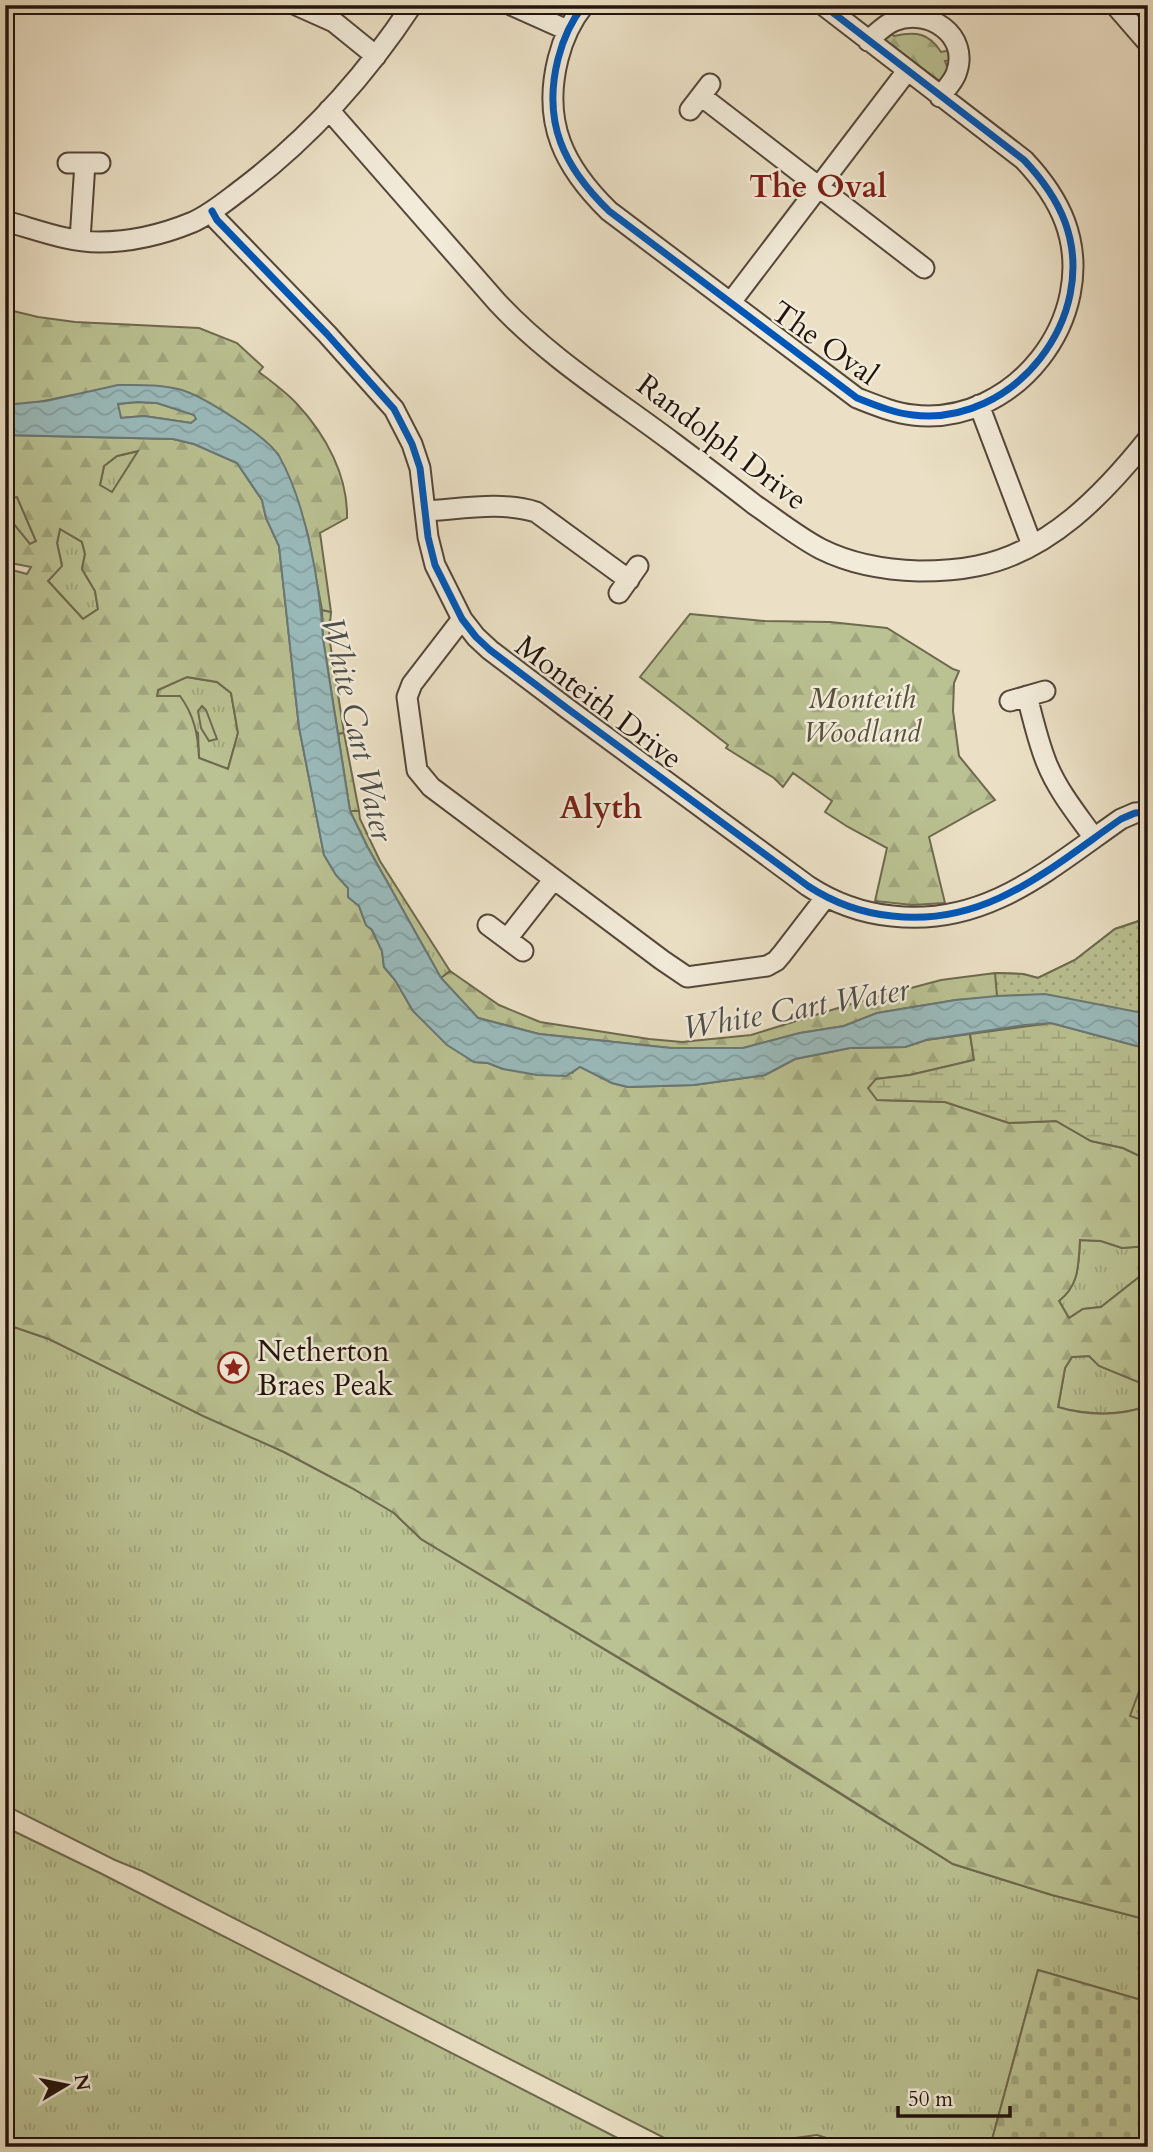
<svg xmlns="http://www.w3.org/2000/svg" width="1153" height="2152" font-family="Cardo,serif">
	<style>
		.grass { fill: url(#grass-tufts); stroke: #6e6a4f; stroke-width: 2 }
		.forest { fill: url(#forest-firs); stroke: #6e6a4f; stroke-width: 2; fill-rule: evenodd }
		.wetland { fill: url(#wetland-marsh); stroke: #6e6a4f; stroke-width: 2 }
		.cemetery { fill: url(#cemetery-stones); stroke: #6e6a4f; stroke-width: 2 }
		.park { fill: url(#park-dots); stroke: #6e6a4f; stroke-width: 2 }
		.water { fill: url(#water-waves); stroke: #6a7876; stroke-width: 2; fill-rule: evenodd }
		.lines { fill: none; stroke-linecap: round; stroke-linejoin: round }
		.minor-casing { stroke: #55473a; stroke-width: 23 }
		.minor { stroke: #f2ebd9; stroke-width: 19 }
		.cycleway-casing { stroke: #f2ebd9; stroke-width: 11 }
		.cycleway { stroke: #0057b8; stroke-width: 7 }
		.labels { text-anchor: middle; stroke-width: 5; stroke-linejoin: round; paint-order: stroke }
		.street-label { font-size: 30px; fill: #23140c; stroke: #f2ebd9 }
		.park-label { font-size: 30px; font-style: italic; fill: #58513b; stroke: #f2ebd9 }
		.poi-label { font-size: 30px; fill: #23140c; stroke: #f2ebd9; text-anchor: start }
		.neighbourhood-label { font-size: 32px; font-weight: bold; fill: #7a1f14; stroke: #f2ebd9 }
		.water-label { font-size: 32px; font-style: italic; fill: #4d4e4a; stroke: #f2ebd9 }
	</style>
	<defs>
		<pattern id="grass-tufts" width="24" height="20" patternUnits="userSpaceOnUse" patternTransform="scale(1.75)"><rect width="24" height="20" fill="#bac192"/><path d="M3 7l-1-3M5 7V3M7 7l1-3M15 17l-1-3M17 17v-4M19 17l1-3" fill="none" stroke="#a0a57d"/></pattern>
		<pattern id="forest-firs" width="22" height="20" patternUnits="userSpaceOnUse" patternTransform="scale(1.75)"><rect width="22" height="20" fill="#bac192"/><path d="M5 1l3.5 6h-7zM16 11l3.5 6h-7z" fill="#a0a57d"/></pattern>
		<pattern id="wetland-marsh" width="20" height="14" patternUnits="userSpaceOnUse" patternTransform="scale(1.75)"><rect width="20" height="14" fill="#bac192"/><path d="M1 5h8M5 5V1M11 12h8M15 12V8" fill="none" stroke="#a0a57d"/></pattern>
		<pattern id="cemetery-stones" width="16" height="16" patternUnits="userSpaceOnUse" patternTransform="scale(1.75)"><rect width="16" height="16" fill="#bac192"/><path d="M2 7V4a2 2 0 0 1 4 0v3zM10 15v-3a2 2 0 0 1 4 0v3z" fill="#a0a57d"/></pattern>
		<pattern id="park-dots" width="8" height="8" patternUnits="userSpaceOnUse" patternTransform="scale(1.75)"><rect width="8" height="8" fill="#bac192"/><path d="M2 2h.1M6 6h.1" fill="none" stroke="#a0a57d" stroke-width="1.8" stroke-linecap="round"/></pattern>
		<pattern id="water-waves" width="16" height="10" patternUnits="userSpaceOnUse" patternTransform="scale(1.75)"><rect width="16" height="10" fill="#9abbbc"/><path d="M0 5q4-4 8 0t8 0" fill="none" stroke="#84a0a0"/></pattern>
	</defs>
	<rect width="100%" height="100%" fill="#ebe0c5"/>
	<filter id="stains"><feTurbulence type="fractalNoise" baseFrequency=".00286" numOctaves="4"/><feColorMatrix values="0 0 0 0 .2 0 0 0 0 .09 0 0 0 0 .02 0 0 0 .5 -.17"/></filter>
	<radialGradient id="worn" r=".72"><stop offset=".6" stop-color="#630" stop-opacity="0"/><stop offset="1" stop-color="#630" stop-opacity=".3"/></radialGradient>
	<path class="grass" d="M 139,451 L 112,493 L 100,485 L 104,466 L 117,456 Z
		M 17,497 L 36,541 L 30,545 L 5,513 L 5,499 Z
		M 60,529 L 82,542 L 85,554 L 82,569 L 95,591 L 98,609 L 83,619 L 48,581 L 62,565 L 57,543 Z
		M 322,610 L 331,612 L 329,636 L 344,733 L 338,734 L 323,639 Z
		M 186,677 L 217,682 L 231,693 L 238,733 L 228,769 L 199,758 L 198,733 L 157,696 L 158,690 Z
		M 350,811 L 359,811 L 360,819 L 380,861 L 450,971 L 441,978 L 367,846 Z
		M 1080,1240 L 1101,1241 L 1122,1248 L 1148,1246 L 1148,1270 L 1101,1307 L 1083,1309 L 1069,1318 L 1059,1301 C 1080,1284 1078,1265 1080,1240 Z
		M 5,1324 L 49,1339 L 284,1452 L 352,1488 L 394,1513 L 421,1539 L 733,1727 L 953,1864 L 1052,1895 L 1148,1920 L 1148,2002 L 1038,1970 L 990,2147 L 855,2147 L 817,2135 L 729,2147 L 682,2147 L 142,1871 L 115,1860 L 5,1805 Z
		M 1089,1356 L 1100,1366 L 1148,1386 L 1148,1406 C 1118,1417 1089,1414 1058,1408 L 1065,1368 L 1072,1357 Z
		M 5,1827 L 100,1873 L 635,2147 L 5,2147 Z"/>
	<path class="forest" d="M 886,30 L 894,36 C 916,31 929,33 941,52 L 952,50 L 953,60 L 945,61 L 950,74 L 942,83 L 886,41 L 884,36 Z
		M 5,309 L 38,317 L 75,322 L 199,328 L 237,343 L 263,367 L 259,372 C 272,382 286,392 297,404 C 326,435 348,476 347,518 L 320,533 L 331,612 L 322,610 L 308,535 L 291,483 L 278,454 L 245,426 L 195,395 L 73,395 L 29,404 L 5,405 Z
		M 137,402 L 157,403 L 195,415 L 197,419 L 191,423 L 144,416 L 121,418 L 117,404 Z
		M 5,435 L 173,439 L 194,444 L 237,463 L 262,500 L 266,518 L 279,546 L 299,727 L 324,855 L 336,875 L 348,888 L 348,897 L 359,906 L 366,925 L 372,930 L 382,951 L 384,967 L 395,980 L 413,1011 L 474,1062 L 488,1063 L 503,1069 L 572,1073 L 580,1066 L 612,1083 L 628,1087 L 694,1085 L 765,1075 L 795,1059 L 850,1048 L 905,1047 L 926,1040 L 970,1034 L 974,1060 L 910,1075 L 876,1079 L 878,1100 L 945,1102 L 1009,1123 L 1056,1121 L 1091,1141 L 1123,1148 L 1148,1160 L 1148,1246 L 1122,1248 L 1101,1241 L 1080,1240 C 1078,1265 1080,1284 1059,1301 L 1069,1318 L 1083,1309 L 1101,1307 L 1148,1270 L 1148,1386 L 1099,1366 L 1089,1356 L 1072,1357 L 1065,1368 L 1058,1407 C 1088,1416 1119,1416 1148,1406 L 1148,1920 L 1052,1895 L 953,1864 L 751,1737 L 421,1539 L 394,1513 L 352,1488 L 284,1452 L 203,1416 L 49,1339 L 5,1324 L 5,568 L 27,574 L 31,567 L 5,562 L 5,513 L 30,544 L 36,541 L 17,497 L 5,499 ZM 138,451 L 112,492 L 100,485 L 104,466 L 117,456 ZM 60,529 L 82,542 L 85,554 L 82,569 L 95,591 L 98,609 L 83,619 L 48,581 L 62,566 L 57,543 ZM 187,677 L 217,682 L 231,693 L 238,733 L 228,769 L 199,758 C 198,734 194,715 180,696 L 157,696 L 158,690 Z
		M 690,614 L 765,621 L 830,622 L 887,628 L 953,669 L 959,671 L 954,683 L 953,711 L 959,756 L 995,800 L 929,837 L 945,903 L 912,905 L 875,901 L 887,848 L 848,827 L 825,812 L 832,801 L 793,773 L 783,787 L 774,778 L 726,748 L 728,745 L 640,677 Z
		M 202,706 L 206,710 L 217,739 L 209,741 L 201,728 L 198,711 Z
		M 344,733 L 359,811 L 350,811 L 338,734 Z
		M 1148,918 L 1045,994 L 956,1000 L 877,1013 L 844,1026 L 800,1033 L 743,1048 L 671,1048 L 539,1034 L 478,1018 L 441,978 L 450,971 L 499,1005 L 540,1022 L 649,1039 L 682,1042 L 751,1035 L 851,1004 L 941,980 L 995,973 L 1023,974 L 1038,978 L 1075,960 L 1115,929 Z"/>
	<path class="wetland" d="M 1051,1023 L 1148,1049 L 1148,1160 L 1123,1148 L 1091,1141 L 1056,1121 L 1009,1123 L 945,1102 L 877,1100 L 868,1088 L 876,1079 L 910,1075 L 974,1060 L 970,1034 Z"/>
	<path class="cemetery" d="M 1038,1970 L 1148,2002 L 1148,2147 L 990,2147 Z"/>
	<path class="park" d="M 1148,918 L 1148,1031 L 995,1008 L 997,996 L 995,973 L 1023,974 L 1038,978 L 1075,960 L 1115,929 Z
		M 1148,1667 L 1148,1722 L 1130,1716 Z"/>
	<path class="water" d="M 118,385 C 139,385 161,384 182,390 C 204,397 267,436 279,456 C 306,503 320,585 323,639 L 350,811 L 367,846 L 441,978 L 478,1018 L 539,1034 L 671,1048 L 743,1048 L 800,1033 L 844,1026 L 877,1013 L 956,1000 L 997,996 L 1045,994 L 1148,1014 L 1148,1049 L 1051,1023 L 1025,1025 L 926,1040 L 905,1047 L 850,1048 L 795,1059 L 765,1075 L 694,1085 L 628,1087 L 612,1083 L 580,1067 L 566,1076 L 537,1075 L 503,1069 L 488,1063 L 474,1062 L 447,1045 L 413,1011 L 395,980 L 384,967 L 382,951 L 372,930 L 366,925 L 359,906 L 348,897 L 348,888 L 336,875 L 324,855 L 299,727 L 279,546 L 266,518 L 262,500 L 237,463 L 194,444 L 173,439 L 5,435 L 5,405 L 46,401 ZM 137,402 L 157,403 L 194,415 L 196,419 L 191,423 L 144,416 L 121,418 L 118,404 Z"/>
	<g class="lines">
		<defs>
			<path id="minor" d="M 296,5 L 334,22 L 376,56
				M 511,5 L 567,30
				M 584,5 C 571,21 563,39 558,59 C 542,123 564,167 609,211 L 857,398 C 875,405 894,413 913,415 C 1014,427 1100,317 1065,222 C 1056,198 1041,178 1024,160 L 823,5
				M 1115,5 L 1148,43
				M 868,41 C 876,34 884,25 894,21 C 928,7 971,35 956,74 C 953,82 945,90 940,97
				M 701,96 L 924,268
				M 329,110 L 497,302 C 547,356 612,397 671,441 C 699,462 727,483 755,505 C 777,520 798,537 821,549 C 851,564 886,570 919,571 C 938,571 958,570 977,566 C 1049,552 1104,494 1148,439
				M 690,110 L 710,84
				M 68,163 L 100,163
				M 212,211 L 217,220 L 327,334 L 394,409 L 412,444 L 420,468 L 428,537 L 435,565 L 462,619 L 476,637 L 490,650 L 568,709 L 808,886 C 834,903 861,913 892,916 C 986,927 1049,869 1121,819 L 1135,813 L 1148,812
				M 5,221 C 35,229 67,242 99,242 C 130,242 164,234 193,222 C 211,214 226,201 242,189 C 308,139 366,75 412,5
				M 80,240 L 85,163
				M 731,302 L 907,71
				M 979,405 L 1032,545
				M 426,511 C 461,509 501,501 536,512 L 629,580
				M 619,593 L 638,566
				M 462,619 L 412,684 L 407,697 L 417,770 L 431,787 L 662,960 L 687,977 L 767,966 L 776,961 L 782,954 L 825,898
				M 1027,696 C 1033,719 1038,742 1047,764 C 1058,791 1077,814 1094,838
				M 1010,701 L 1045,691
				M 488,925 L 523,951
				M 507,939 L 554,879"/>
		</defs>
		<use href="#minor" class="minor-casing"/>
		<use href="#minor" class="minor"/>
		<defs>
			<path id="cycleway" d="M 584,5 C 571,21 563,39 558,59 C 542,123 564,167 609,211 L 857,398 C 875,405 894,413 913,415 C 1014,427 1100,317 1065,222 C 1056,198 1041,178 1024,160 L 823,5
				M 212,211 L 217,220 L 327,334 L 394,409 L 412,444 L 420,468 L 428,537 L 435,565 L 462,619 L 476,637 L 490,650 L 568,709 L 808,886 C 834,903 861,913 892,916 C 986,927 1049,869 1121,819 L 1135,813 L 1148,812"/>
		</defs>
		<use href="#cycleway" class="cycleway-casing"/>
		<use href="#cycleway" class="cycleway"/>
	</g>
	<defs>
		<symbol id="sight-ring" viewBox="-11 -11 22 22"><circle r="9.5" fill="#f2ebd9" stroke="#8f2418" stroke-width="1.5"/><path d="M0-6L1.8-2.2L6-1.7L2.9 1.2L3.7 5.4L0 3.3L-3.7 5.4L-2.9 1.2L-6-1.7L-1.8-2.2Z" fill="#8f2418"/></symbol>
	</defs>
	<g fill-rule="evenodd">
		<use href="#sight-ring" x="216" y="1350" width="35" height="35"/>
	</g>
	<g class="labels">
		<g class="street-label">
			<text transform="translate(825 343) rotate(35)" y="10">The Oval</text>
			<text transform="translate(722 442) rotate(37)" y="10">Randolph Drive</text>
			<text transform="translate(599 702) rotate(37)" y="10">Monteith Drive</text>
		</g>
		<g class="park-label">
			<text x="862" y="708">Monteith<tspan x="862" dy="34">Woodland</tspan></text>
		</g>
		<g class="poi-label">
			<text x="257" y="1361">Netherton<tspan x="257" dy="34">Braes Peak</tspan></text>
		</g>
		<g class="neighbourhood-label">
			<text x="818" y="197">The Oval</text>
			<text x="601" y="818">Alyth</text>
		</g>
		<g class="water-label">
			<text transform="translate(358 729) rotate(77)" y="11">White Cart Water</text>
			<text transform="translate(796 1008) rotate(-10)" y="11">White Cart Water</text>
		</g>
	</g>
	<rect width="1153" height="2152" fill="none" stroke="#ebe0c5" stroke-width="28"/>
	<rect x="7" y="7" width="1139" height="2138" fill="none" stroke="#23140c" stroke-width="3.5"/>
	<rect x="14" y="14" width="1125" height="2124" fill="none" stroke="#23140c" stroke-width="2"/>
	<g transform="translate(66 2085) rotate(80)" stroke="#f2ebd9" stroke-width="5" paint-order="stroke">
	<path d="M0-5L12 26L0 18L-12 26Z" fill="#23140c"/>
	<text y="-10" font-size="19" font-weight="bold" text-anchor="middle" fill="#23140c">N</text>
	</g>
	<path d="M898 2106v10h112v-10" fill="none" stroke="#23140c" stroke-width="3.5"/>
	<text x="908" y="2106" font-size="21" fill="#23140c" stroke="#f2ebd9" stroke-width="5" paint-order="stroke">50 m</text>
	<rect width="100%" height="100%" filter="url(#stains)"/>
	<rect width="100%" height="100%" fill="url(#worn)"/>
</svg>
